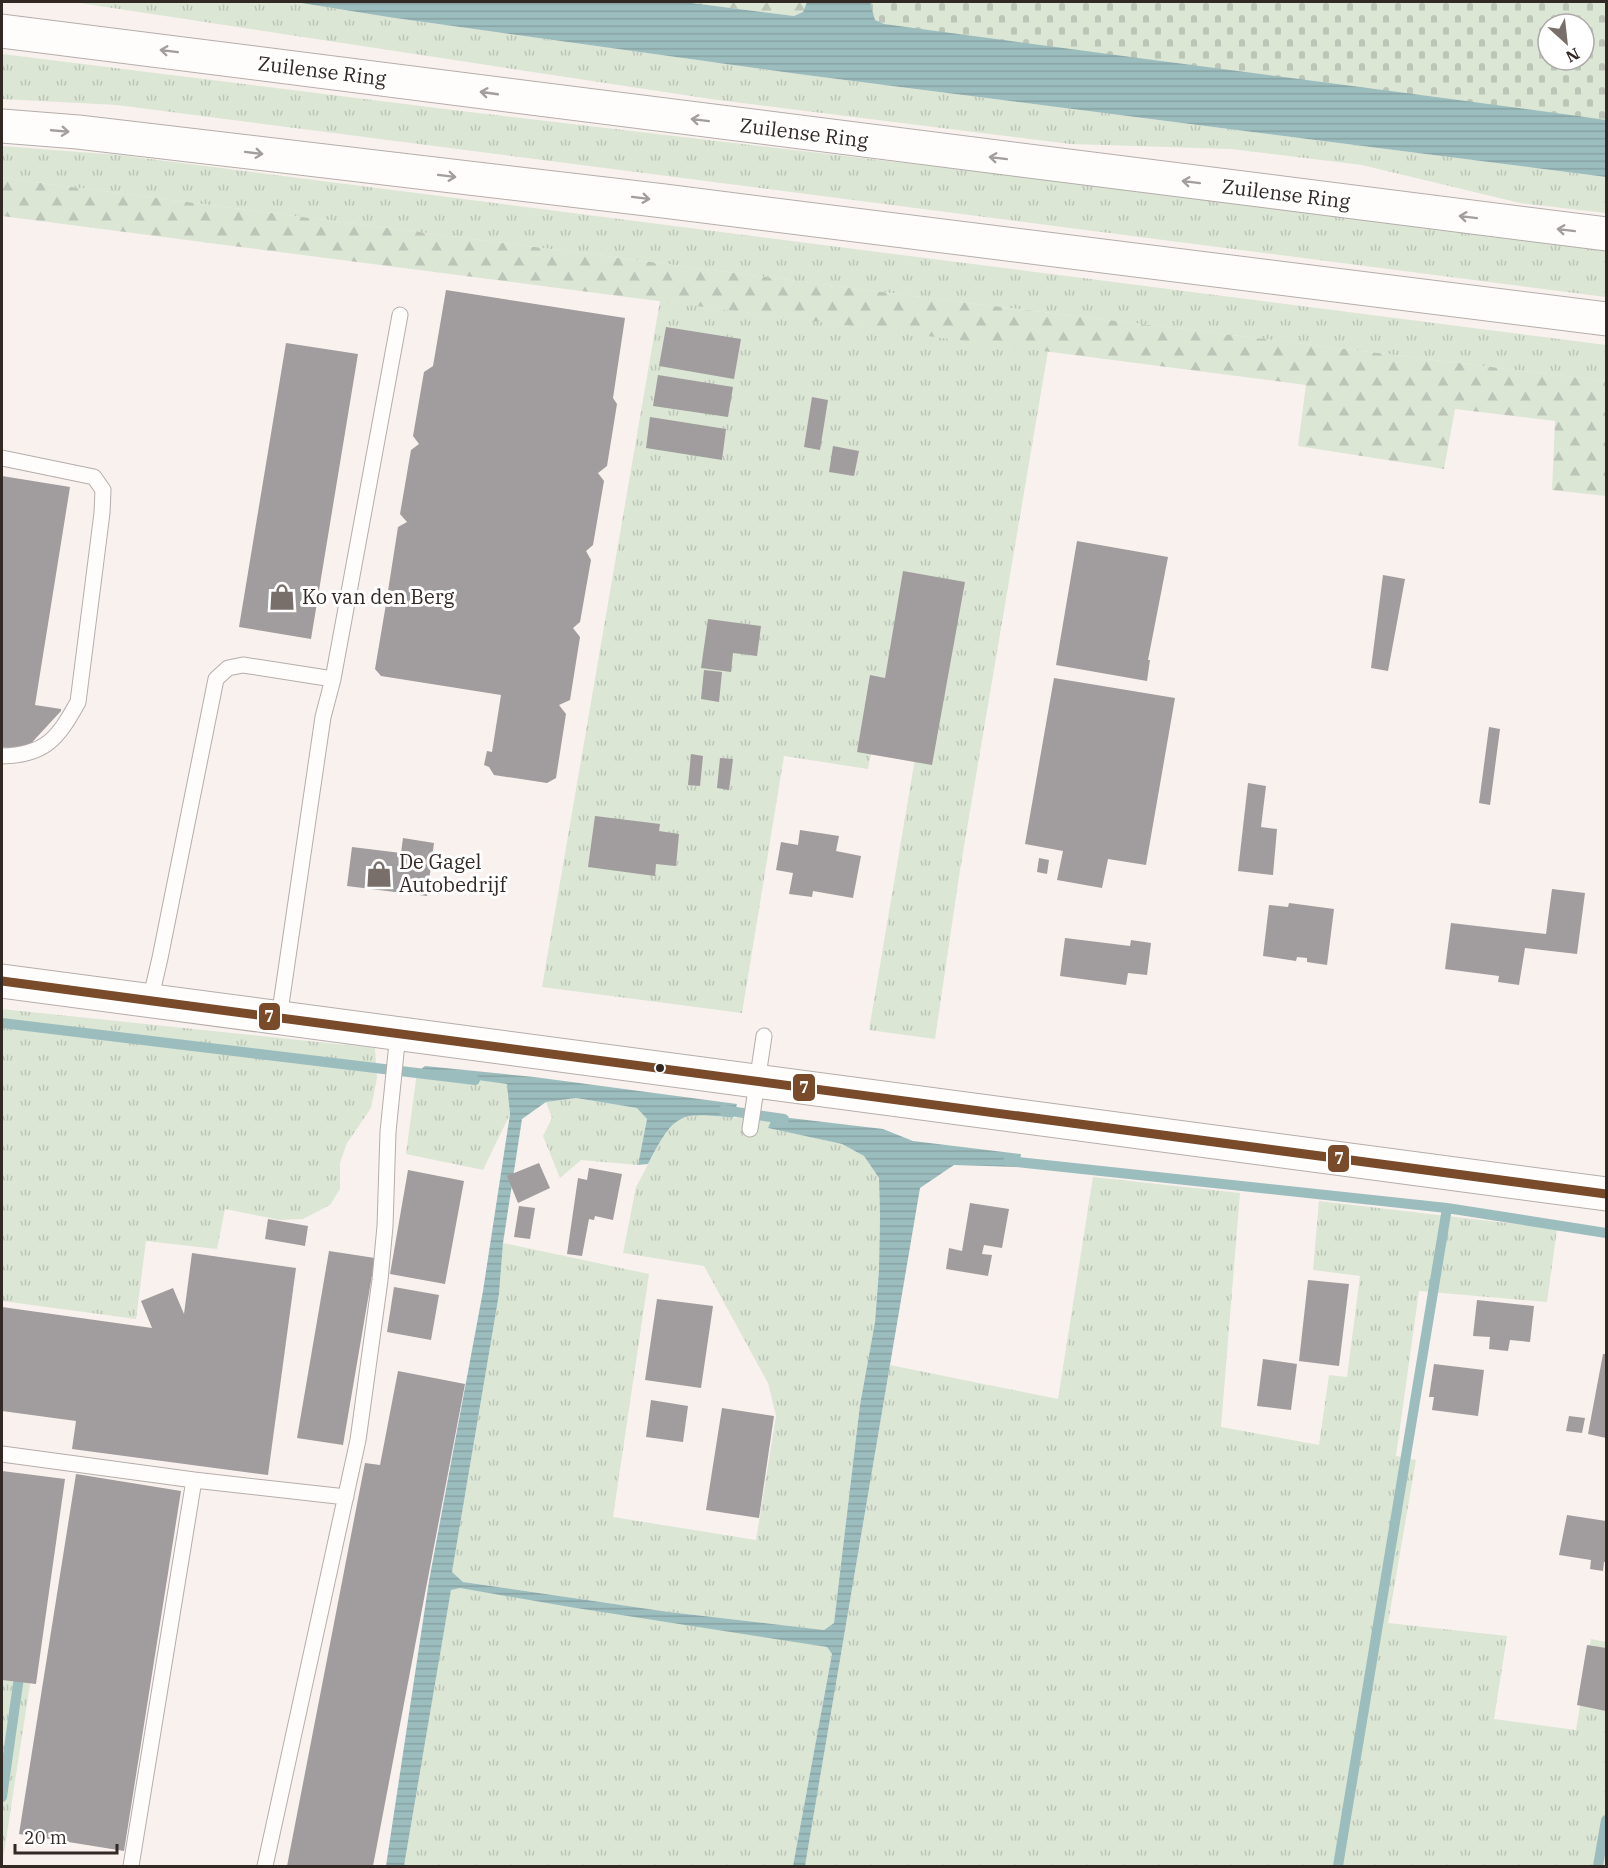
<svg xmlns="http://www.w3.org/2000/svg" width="1608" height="1868" font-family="'IBM Plex Serif',serif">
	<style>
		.grass { fill: url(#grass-tufts) }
		.forest { fill: url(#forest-firs) }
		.cemetery { fill: url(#cemetery-stones); fill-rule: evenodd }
		.water { fill: url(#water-rules) }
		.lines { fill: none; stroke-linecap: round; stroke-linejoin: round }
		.stream { stroke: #9cbdbe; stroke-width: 10 }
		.building { fill: #a19c9d }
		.service-casing { stroke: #b4adaa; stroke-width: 17 }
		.tertiary-casing { stroke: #b4adaa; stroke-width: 35 }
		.primary-casing { stroke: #b4adaa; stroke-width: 35 }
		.service { stroke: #fefdfc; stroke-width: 15 }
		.tertiary { stroke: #fefdfc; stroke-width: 33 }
		.primary { stroke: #fefdfc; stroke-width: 33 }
		.bus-1-casing { stroke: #fff; stroke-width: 14 }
		.bus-1 { stroke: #7a4b2a; stroke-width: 9 }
		.oneway { stroke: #a29e9b }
		.bus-dot { fill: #322925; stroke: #fff; stroke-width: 2 }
		.labels { text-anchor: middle; stroke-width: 6; stroke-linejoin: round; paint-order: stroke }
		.street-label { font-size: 20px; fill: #322925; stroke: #fff }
		.poi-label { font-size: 20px; fill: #322925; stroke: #fff; text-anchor: start }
		.line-badge { stroke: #fff; stroke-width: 2 }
		.badge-label { font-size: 16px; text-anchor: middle; font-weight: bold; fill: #fff }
	</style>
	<defs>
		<pattern id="grass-tufts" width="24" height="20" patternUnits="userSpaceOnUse" patternTransform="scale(1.5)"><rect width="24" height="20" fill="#dbe6d5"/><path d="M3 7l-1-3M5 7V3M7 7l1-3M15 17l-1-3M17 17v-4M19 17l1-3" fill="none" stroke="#bcc5b7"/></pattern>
		<pattern id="forest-firs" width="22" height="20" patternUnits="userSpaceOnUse" patternTransform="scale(1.5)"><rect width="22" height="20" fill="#dbe6d5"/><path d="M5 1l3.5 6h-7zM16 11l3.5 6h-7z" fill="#bcc5b7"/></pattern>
		<pattern id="cemetery-stones" width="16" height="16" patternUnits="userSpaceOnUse" patternTransform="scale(1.5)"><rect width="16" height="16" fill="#dbe6d5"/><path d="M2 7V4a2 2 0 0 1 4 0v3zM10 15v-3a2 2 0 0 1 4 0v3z" fill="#bcc5b7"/></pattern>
		<pattern id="water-rules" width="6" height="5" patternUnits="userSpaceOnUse" patternTransform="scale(1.5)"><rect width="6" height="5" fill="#9cbdbe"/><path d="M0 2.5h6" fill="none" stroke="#87a2a3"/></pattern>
	</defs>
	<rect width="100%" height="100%" fill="#f9f1ee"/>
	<path class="grass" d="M 73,2 L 295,2 L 388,17 L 798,74 L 1606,177 L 1606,213 L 1520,203 L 1362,165 L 1231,149 L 1071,144 L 711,99 Z
		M 2,54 L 461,111 L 1203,198 L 1606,250 L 1606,297 L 117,105 L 2,99 Z
		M 2,146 L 119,155 L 1606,345 L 1606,381 L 921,297 L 2,178 Z
		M 660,301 L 1048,351 L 960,870 L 935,1039 L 869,1030 L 939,617 L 899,612 L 868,769 L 784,756 L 742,1013 L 542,987 Z
		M 2,1009 L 375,1048 L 377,1078 L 371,1108 L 347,1143 L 340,1163 L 340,1189 L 330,1205 L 303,1219 L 280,1220 L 225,1209 L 217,1249 L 146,1241 L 136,1319 L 2,1301 Z
		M 417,1072 L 508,1084 L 510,1114 L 483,1170 L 406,1154 Z
		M 576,1098 L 638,1108 L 647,1119 L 638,1165 L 581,1160 L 560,1178 L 543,1136 L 552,1118 L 546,1102 Z
		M 702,1114 L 733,1118 L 773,1116 L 768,1128 L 842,1144 L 864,1156 L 879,1178 L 880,1217 L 879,1270 L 875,1322 L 860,1405 L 834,1623 L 824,1630 L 669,1612 L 463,1582 L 452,1572 L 499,1294 L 503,1243 L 649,1274 L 613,1517 L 756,1540 L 776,1416 L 768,1383 L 704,1266 L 623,1253 L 636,1187 L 666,1131 L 679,1119 Z
		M 1093,1177 L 1240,1193 L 1221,1427 L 1319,1445 L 1329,1375 L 1347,1377 L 1360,1276 L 1313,1270 L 1319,1201 L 1557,1229 L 1547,1302 L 1419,1291 L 1396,1456 L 1416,1460 L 1388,1623 L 1507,1636 L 1494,1719 L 1576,1730 L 1591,1639 L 1606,1642 L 1606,1866 L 805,1866 L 890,1365 L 1058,1399 Z
		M 460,1588 L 827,1647 L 832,1654 L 793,1866 L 404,1866 L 451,1589 Z
		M 2,1627 L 38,1632 L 2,1866 Z"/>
	<path class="forest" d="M 684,2 L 807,2 L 803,12 L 794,16 Z
		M 2,178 L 921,297 L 1606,381 L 1606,496 L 1552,490 L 1555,421 L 1455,409 L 1444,469 L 1298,446 L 1306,385 L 2,216 Z"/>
	<path class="cemetery" d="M 853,2 L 1606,2 L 1606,149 L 842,45 ZM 1548,24 L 1584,24 L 1584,60 L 1548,60 Z"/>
	<path class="water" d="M 295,2 L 684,2 L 794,16 L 803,12 L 807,2 L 870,2 L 875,20 L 884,24 C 1125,57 1366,87 1606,120 L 1606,177 L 798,74 L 388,17 Z
		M 425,1066 L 534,1077 L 737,1104 L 733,1118 C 677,1111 674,1115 648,1164 L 638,1165 L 647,1119 L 637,1108 L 576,1098 L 546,1102 L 522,1119 L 503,1243 L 499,1294 L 452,1572 L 463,1582 L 669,1612 L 824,1630 L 834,1623 L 860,1405 L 875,1322 L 879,1270 L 880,1217 L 879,1178 L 864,1156 L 842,1144 L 768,1128 L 773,1116 L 883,1129 L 913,1141 L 1021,1154 L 1019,1167 L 954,1165 L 920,1188 L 805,1866 L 793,1866 L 832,1654 L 827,1647 L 570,1607 L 460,1588 L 451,1590 L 404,1866 L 386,1866 L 429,1581 L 483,1291 L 510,1114 L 507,1084 L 417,1072 Z"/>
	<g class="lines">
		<path class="stream" d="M 2,1023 L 475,1080
			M 723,1110 L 784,1119
			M 1008,1161 L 1447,1208 L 1606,1233
			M 2,1797 L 20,1670
			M 1338,1866 L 1447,1208
			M 1598,1866 L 1606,1820"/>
	</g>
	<path class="building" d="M 446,290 L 625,318 L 613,398 L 617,404 L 607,466 L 598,473 L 604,481 L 593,545 L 586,551 L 591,560 L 580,622 L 573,628 L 580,637 L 570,700 L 559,705 L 566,714 L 556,778 L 547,783 L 494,775 L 489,767 L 484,765 L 487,751 L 492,752 L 501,695 L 381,676 L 375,669 L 386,604 L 393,598 L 388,591 L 398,527 L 407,522 L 400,514 L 411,450 L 419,444 L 413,436 L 424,372 L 433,366 Z
		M 666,327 L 741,339 L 734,379 L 659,366 Z
		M 286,343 L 358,354 L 311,639 L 239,627 Z
		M 658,375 L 733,387 L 728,417 L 653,406 Z
		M 812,397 L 828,400 L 820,450 L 804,447 Z
		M 650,417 L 726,429 L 722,460 L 646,448 Z
		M 833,446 L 859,451 L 854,476 L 829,472 Z
		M 2,476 L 70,487 L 35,705 L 61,709 L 61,711 L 24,751 L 2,747 Z
		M 1077,541 L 1168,557 L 1148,660 L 1150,660 L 1147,681 L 1056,665 Z
		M 903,571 L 965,582 L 932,765 L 857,752 L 870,675 L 885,678 Z
		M 1383,575 L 1405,579 L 1388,671 L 1371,668 Z
		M 708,619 L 761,626 L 757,656 L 733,653 L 731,672 L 701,668 Z
		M 704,670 L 722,672 L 719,702 L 701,699 Z
		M 1054,678 L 1175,698 L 1146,865 L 1108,859 L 1102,888 L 1057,880 L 1063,851 L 1025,844 Z
		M 1489,727 L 1500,729 L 1490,805 L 1479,803 Z
		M 691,754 L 703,756 L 700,786 L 688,785 Z
		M 720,758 L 733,759 L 729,790 L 717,788 Z
		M 1248,783 L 1266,786 L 1261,827 L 1277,829 L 1273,875 L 1238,871 Z
		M 595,816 L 660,824 L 659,831 L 679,834 L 676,866 L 656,864 L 655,876 L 588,867 Z
		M 800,830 L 839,836 L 836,851 L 861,856 L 853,898 L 813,891 L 812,897 L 789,894 L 793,873 L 776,870 L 781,842 L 798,845 Z
		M 403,838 L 434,843 L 427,896 L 347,886 L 352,847 L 401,853 Z
		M 1039,858 L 1049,860 L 1047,874 L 1037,872 Z
		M 1552,889 L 1585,893 L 1577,954 L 1525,948 L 1519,985 L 1498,982 L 1499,976 L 1445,969 L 1451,923 L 1546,934 Z
		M 1289,903 L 1334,909 L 1327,965 L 1307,962 L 1307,958 L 1297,957 L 1296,961 L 1263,956 L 1269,905 L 1288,907 Z
		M 1065,938 L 1130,946 L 1131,940 L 1151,943 L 1147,975 L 1128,973 L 1126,985 L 1060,976 Z
		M 539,1163 L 550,1188 L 518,1203 L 507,1176 Z
		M 589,1168 L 622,1174 L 613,1220 L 595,1216 L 594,1220 L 589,1219 L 582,1256 L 567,1254 L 578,1178 L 587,1180 Z
		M 408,1170 L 464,1181 L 445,1284 L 390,1274 Z
		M 970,1203 L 1009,1209 L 1002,1248 L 984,1245 L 982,1254 L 992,1255 L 988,1276 L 946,1269 L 949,1248 L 962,1251 Z
		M 519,1206 L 535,1208 L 530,1239 L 514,1237 Z
		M 268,1219 L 308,1226 L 305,1246 L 265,1239 Z
		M 329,1251 L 375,1258 L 343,1445 L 297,1438 Z
		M 192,1253 L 296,1268 L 268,1475 L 72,1449 L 76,1421 L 2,1411 L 2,1307 L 152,1328 L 141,1301 L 173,1288 L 184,1314 Z
		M 1308,1280 L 1349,1284 L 1339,1366 L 1299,1361 Z
		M 394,1287 L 439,1295 L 431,1340 L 387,1332 Z
		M 657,1299 L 713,1306 L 701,1388 L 645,1380 Z
		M 1477,1300 L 1534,1306 L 1530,1342 L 1510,1340 L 1508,1351 L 1489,1349 L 1490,1337 L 1473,1336 Z
		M 1603,1354 L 1606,1354 L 1606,1438 L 1588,1434 Z
		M 1263,1359 L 1297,1364 L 1291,1410 L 1257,1406 Z
		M 1434,1364 L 1484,1370 L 1478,1416 L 1432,1410 L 1434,1397 L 1429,1397 Z
		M 398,1371 L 465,1384 L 373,1866 L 287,1866 L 365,1463 L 380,1465 Z
		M 651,1400 L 688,1406 L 683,1442 L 646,1437 Z
		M 722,1408 L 774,1416 L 759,1518 L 706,1510 Z
		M 1569,1416 L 1585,1418 L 1582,1433 L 1566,1431 Z
		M 2,1471 L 65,1479 L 36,1684 L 2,1680 Z
		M 76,1474 L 181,1491 L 124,1851 L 19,1834 Z
		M 1567,1515 L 1606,1521 L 1606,1562 L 1604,1562 L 1603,1571 L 1590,1569 L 1591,1560 L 1559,1555 Z
		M 1587,1645 L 1606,1648 L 1606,1711 L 1577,1705 Z"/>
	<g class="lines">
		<defs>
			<path id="service" d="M 2,458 L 94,477 L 103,490 L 102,513 L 78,702 C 58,738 46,755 2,756
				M 150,1001 L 160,958 L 216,679 L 228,668 L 243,665 L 333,679
				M 279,1018 L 323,717 L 333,679 L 400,315
				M 750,1129 L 764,1036
				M 2,1454 L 194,1480 L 346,1497
				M 131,1866 L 194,1480
				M 265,1866 L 358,1440 L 380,1280 L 385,1226 L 388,1132 L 398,1033"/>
			<path id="tertiary" d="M 2,981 L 1606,1194"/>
			<path id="primary" d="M 2,31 L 1606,234
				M 2,126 L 78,132 L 664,201 L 1606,319"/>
		</defs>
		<use href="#service" class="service-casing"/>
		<use href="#tertiary" class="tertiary-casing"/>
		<use href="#primary" class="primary-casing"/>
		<use href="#service" class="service"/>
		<use href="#tertiary" class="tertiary"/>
		<use href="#primary" class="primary"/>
		<defs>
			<path id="bus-1" d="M 2,981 L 1606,1194"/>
		</defs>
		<use href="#bus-1" class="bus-1-casing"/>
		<use href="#bus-1" class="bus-1"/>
	</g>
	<defs><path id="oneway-shaft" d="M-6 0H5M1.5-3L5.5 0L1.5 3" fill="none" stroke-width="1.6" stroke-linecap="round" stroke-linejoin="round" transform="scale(1.5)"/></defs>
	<g class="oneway">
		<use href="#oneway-shaft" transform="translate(169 51) rotate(-173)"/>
		<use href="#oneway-shaft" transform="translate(489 93) rotate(-172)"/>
		<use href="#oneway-shaft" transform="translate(700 120) rotate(-173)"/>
		<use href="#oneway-shaft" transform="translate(60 131) rotate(5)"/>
		<use href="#oneway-shaft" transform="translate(254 153) rotate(7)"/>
		<use href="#oneway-shaft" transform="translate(998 158) rotate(-173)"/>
		<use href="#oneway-shaft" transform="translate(447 176) rotate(7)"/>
		<use href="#oneway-shaft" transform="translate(1191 182) rotate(-173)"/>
		<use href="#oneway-shaft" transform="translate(641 198) rotate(7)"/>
		<use href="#oneway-shaft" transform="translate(1468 217) rotate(-173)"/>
		<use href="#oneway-shaft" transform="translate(1566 230) rotate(-173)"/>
	</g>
	<defs>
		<symbol id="shop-bare" viewBox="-9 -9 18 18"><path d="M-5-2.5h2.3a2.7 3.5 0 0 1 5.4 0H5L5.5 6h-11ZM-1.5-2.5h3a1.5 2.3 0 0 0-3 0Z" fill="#786f6b" stroke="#fff" stroke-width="2.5" paint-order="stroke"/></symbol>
	</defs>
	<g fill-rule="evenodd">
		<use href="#shop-bare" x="263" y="578" width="38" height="38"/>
		<use href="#shop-bare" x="360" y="855" width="38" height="38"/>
	</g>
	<circle class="bus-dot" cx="660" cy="1068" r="5"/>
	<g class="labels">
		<g class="street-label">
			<text transform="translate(322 71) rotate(7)" y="7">Zuilense Ring</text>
			<text transform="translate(804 133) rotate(7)" y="7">Zuilense Ring</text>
			<text transform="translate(1286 194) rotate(7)" y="7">Zuilense Ring</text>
		</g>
		<g class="poi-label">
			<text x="302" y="604">Ko van den Berg</text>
			<text x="399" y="869">De Gagel<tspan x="399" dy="23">Autobedrijf</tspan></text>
		</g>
	</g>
	<g class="line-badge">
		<rect x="258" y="1002" width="23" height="29" rx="6" fill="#7a4b2a"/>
		<rect x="792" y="1073" width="24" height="29" rx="6" fill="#7a4b2a"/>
		<rect x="1327" y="1144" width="23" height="29" rx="6" fill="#7a4b2a"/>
	</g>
	<g class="badge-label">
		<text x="269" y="1022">7</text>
		<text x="804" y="1093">7</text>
		<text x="1339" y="1164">7</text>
	</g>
	<rect width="1608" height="1868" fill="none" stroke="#322925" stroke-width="6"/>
	<g transform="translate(1566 42) rotate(153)"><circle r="28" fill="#ffffff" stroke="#ada9a8" stroke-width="1.5"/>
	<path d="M0-4.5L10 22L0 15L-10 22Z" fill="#786f6b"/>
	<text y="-9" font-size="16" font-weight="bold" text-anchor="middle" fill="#322925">N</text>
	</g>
	<path d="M15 1844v9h102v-9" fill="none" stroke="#322925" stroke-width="3"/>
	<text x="24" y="1844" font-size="18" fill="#322925" stroke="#ffffff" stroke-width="4.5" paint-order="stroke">20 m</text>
</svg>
